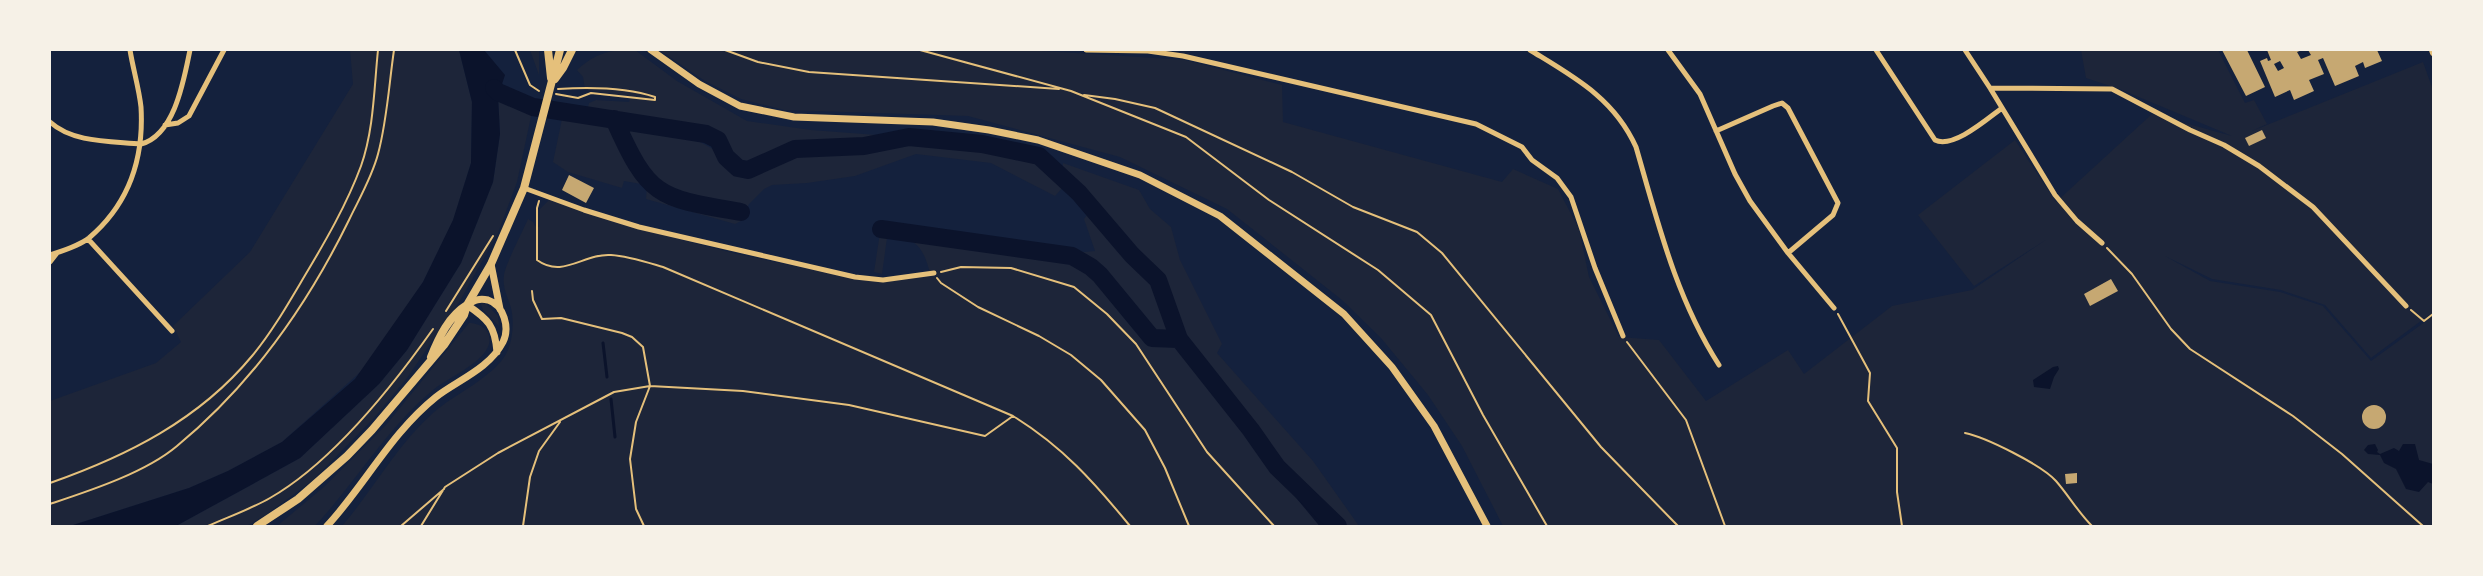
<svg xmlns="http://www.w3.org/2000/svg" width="2483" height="576" font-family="Commissioner,sans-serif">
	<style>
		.green { fill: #1d2539 }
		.water { fill: #0b132b }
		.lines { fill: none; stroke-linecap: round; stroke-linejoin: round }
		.stream { stroke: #0b132b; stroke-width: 3 }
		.canal { stroke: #0b132b; stroke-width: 10 }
		.river { stroke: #0b132b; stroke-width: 18 }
		.building { fill: #c6a872; fill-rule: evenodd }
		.path { stroke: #e5c07b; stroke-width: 2 }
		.minor { stroke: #e5c07b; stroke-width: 5 }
		.tertiary { stroke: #e5c07b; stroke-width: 6 }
		.secondary { stroke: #e5c07b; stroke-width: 7 }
		.primary { stroke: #e5c07b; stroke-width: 8 }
	</style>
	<rect width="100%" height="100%" fill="#14213d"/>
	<path class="green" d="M 350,50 L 459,50 L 472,102 L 471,163 L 453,221 L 423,282 L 367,366 L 282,442 L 228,471 L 189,488 L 70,526 L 50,526 L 50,401 L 156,363 L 181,342 L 173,326 L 250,252 L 353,84 Z
		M 530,50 L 539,50 L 539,75 Z
		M 635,50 L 677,81 L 747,121 L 811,130 L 890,136 L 890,138 L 855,145 L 798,147 L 780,151 L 754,166 L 746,168 L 739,166 L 728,156 L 719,140 L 699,128 L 669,120 L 635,116 L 612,117 L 587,111 L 589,103 L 596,100 L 629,102 L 631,96 L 585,90 L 583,77 L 577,70 C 597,52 610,50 635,50 Z
		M 659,50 L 1025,50 L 1093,54 L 1185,60 L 1282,85 L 1283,122 L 1502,182 L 1513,169 L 1558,189 L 1579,229 L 1589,277 L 1619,337 L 1659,340 L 1706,401 L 1788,350 L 1804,374 L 1892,306 L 1972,290 L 2047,239 L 1974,286 L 1918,215 L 2015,140 L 2056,202 L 2152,114 L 2232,136 L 2122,90 L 2086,78 L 2081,50 L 2218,50 L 2245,103 L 2254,100 L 2267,124 L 2252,131 L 2423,62 L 2433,90 L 2433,312 L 2371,358 L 2325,305 L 2281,290 L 2212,279 L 2165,256 L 2210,281 L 2280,292 L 2323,306 L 2371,361 L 2433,316 L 2433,526 L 1503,526 L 1462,446 L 1428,395 L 1381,338 L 1342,300 L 1227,209 L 1120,157 L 968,116 L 784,110 L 741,99 L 705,81 Z
		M 498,96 L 532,112 L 517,182 L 498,233 L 461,299 L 407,378 L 374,418 L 312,481 L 267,514 L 247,526 L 176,526 L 300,458 L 379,384 L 407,350 L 461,263 L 493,182 L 500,134 Z
		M 562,119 L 605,122 L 700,142 L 713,149 L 723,163 L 734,173 L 748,176 L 764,171 L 787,157 L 804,152 L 855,155 L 887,149 L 907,139 L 954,144 L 1019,154 L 1040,162 L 1066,184 L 1055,196 L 991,163 L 916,154 L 855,176 L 807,183 L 772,185 L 764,189 L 749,204 L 741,221 L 735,224 L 646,199 L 647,185 L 624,181 L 622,188 L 568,172 L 553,162 Z
		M 1063,163 L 1139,190 L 1150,209 L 1171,227 L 1180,260 L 1222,344 L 1217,353 L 1313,461 L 1359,526 L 342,526 C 373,490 397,445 433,413 C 454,394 497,376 508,350 C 513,337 514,321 511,308 C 508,297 502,288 504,275 C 505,265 523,231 528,219 L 533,222 L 535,226 L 539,227 L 540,209 L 549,200 L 643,230 L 733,253 L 837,275 L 884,282 L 931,276 C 924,251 918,234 887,238 L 882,274 L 874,272 L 881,226 L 890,223 L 1073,253 L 1095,251 L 1084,219 L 1094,205 L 1063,169 Z
		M 480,302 L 486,304 L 498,316 L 499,326 L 483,310 Z
		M 469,323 C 481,323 492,331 489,344 C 484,363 447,378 433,390 C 387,428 356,482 315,526 L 277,526 L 325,486 L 386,425 Z"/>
	<path class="water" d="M 459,50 L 484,50 L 505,75 L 498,96 L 500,134 L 493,182 L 461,263 L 407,350 L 379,384 L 300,458 L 176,526 L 70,526 L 189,488 L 228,471 L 282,442 L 355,379 L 423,282 L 453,220 L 471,163 L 472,102 Z
		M 2053,367 L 2058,366 L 2059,369 L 2054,377 L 2050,389 L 2034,387 L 2033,380 Z
		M 2375,444 L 2378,450 L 2377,452 L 2380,454 L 2394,448 L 2399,451 L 2403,444 L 2415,444 L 2419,460 L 2433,464 L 2433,484 L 2428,482 L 2419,492 L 2406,489 L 2396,469 L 2384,463 L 2380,455 L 2368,454 L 2364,450 L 2368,445 Z"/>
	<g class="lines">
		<path class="stream" d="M 603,343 L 607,377
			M 611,399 L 615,437"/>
		<path class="canal" d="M 1277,467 L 1326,526"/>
		<path class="river" d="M 494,88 L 498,92 L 533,107 L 706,134 L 718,140 L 726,157 L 738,168 L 748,170 L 795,149 L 864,146 L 909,137 L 982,144 L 1039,156 L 1079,193 L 1132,255 L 1158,280 L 1179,339 L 1251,430 L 1277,467 L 1338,526
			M 614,119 C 649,198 658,198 741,212
			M 881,229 L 1072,256 L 1091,267 L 1100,275 L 1152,338 L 1179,339"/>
	</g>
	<path class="building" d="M 2222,50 L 2247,50 L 2265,87 L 2246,96 Z
		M 2267,50 L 2302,50 L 2297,52 L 2301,59 L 2311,55 L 2308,50 L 2377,50 L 2382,61 L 2365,68 L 2363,62 L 2355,66 L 2359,76 L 2335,86 L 2323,58 L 2318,60 L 2324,74 L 2309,80 L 2314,91 L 2294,100 L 2290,90 L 2275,97 L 2260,61 L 2267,58 L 2268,61 L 2271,60 ZM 2280,61 L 2284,68 L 2278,71 L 2274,64 Z
		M 2262,130 L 2266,138 L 2249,146 L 2245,138 Z
		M 569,175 L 594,188 L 586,203 L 562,190 Z
		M 2111,279 L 2118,291 L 2090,306 L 2084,294 Z
		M2362 417a12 12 0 1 1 24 0a12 12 0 1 1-24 0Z
		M 2077,473 L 2077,483 L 2066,484 L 2065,474 Z"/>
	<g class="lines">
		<path class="path" d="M 515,50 L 530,85 L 539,91
			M 725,50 L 758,62 L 809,72 L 1059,89
			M 920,50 L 1071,91 L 1186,137 L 1269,200 L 1378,270 L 1431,315 L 1483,415 L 1547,526
			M 558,89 C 589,87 625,87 655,97 L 655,100
			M 556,94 L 578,98 L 591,93 L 655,100
			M 1084,95 L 1115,99 L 1155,108 L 1292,172 L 1353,207 L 1417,232 L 1442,253 L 1601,447 L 1678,526
			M 539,201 L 537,208 L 537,260 C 563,279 584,253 611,255 C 628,256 646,262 663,267 L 1013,416 C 1062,446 1094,482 1130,526
			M 2107,248 L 2132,274 L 2171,329 L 2190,349 L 2293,416 L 2342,454 L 2423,526
			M 941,272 L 961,267 L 1011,268 L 1074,287 L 1107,314 L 1136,344 L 1207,452 L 1274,526
			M 937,278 L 941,283 L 978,307 L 1039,336 L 1071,355 L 1101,380 L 1145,430 L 1165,468 L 1189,526
			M 532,291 L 533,300 L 542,319 L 561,318 L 622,333 L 632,337 L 643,347 L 650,386 L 636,422 L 630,459 L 636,509 L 644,526
			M 2411,310 L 2424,321 L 2433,314
			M 446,311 L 493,236
			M 1838,314 L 1870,373 L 1868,401 L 1897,448 L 1897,492 L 1902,526
			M 1627,342 L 1686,420 L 1725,526
			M 1965,433 C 1985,437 2042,465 2056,481 C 2069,496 2078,512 2092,526
			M 50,483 C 127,456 199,420 252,356 C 272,332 288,304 304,277 C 325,242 347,204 361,166 C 374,129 374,88 378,50
			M 50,504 C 89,491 145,473 177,446 C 251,385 307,306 349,220 C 359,199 372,177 378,154 C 387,121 389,84 394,50
			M 208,526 C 228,517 251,509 270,498 C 333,462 392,387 433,329
			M 401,526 L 444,489
			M 421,526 L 445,487 L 498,453 L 614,392 L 650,386 L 743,391 L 849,405 L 985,436 L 1013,416
			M 523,526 L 530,477 L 539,451 L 560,422"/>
		<path class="minor" d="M 1086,50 L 1148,51 L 1183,56 L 1476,124 L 1522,147 L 1532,160 L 1557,178 L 1571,197 L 1595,268 L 1623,336
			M 1530,50 C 1574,77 1614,98 1636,147 C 1658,223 1676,298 1719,365
			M 1668,50 L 1700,94 L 1735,174 L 1750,201 L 1788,253 L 1834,308
			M 1876,50 L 1935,140 C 1953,149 1987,119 2002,108
			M 1965,50 L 1990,88 L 2055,195 L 2077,221 L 2102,243
			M 1990,88 L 2112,89 L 2190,130 L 2224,145 L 2259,166 L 2313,207 L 2406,306
			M 50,122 C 73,143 111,141 141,144 C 175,135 184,79 190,50
			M 165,125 L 178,123 L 189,116 L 224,50
			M 1716,131 L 1773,106 L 1782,103 L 1788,108 L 1838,203 L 1833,215 L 1788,253
			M 524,188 L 584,210 L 639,227 L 855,277 L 883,280 L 934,273
			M 88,239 L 172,331
			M 50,255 C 62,251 79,246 89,238 C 129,204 144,158 141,107 C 139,88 133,69 130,50
			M 50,262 L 57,253"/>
		<path class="tertiary" d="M 2432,50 L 2433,53"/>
		<path class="secondary" d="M 651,50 L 699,84 L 740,106 L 794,117 L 933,122 L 989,130 L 1038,140 L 1140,175 L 1220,216 L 1344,314 L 1392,367 L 1434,426 L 1487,526
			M 491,264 L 500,309
			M 327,526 C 365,485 391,433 436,397 C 458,380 489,369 503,342 C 510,328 504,305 488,300 C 479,298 475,300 467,305 C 488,319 495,326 497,352"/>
		<path class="primary" d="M 548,50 L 551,78
			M 555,79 L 563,68 L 572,50
			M 431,357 C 439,337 449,316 467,305
			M 257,526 L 298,499 L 347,456 L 372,430 L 444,345 L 464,315 L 467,305 L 491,264 L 524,188 L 560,50"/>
	</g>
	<rect width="2483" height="576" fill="none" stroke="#f6f1e7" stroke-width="102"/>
</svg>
